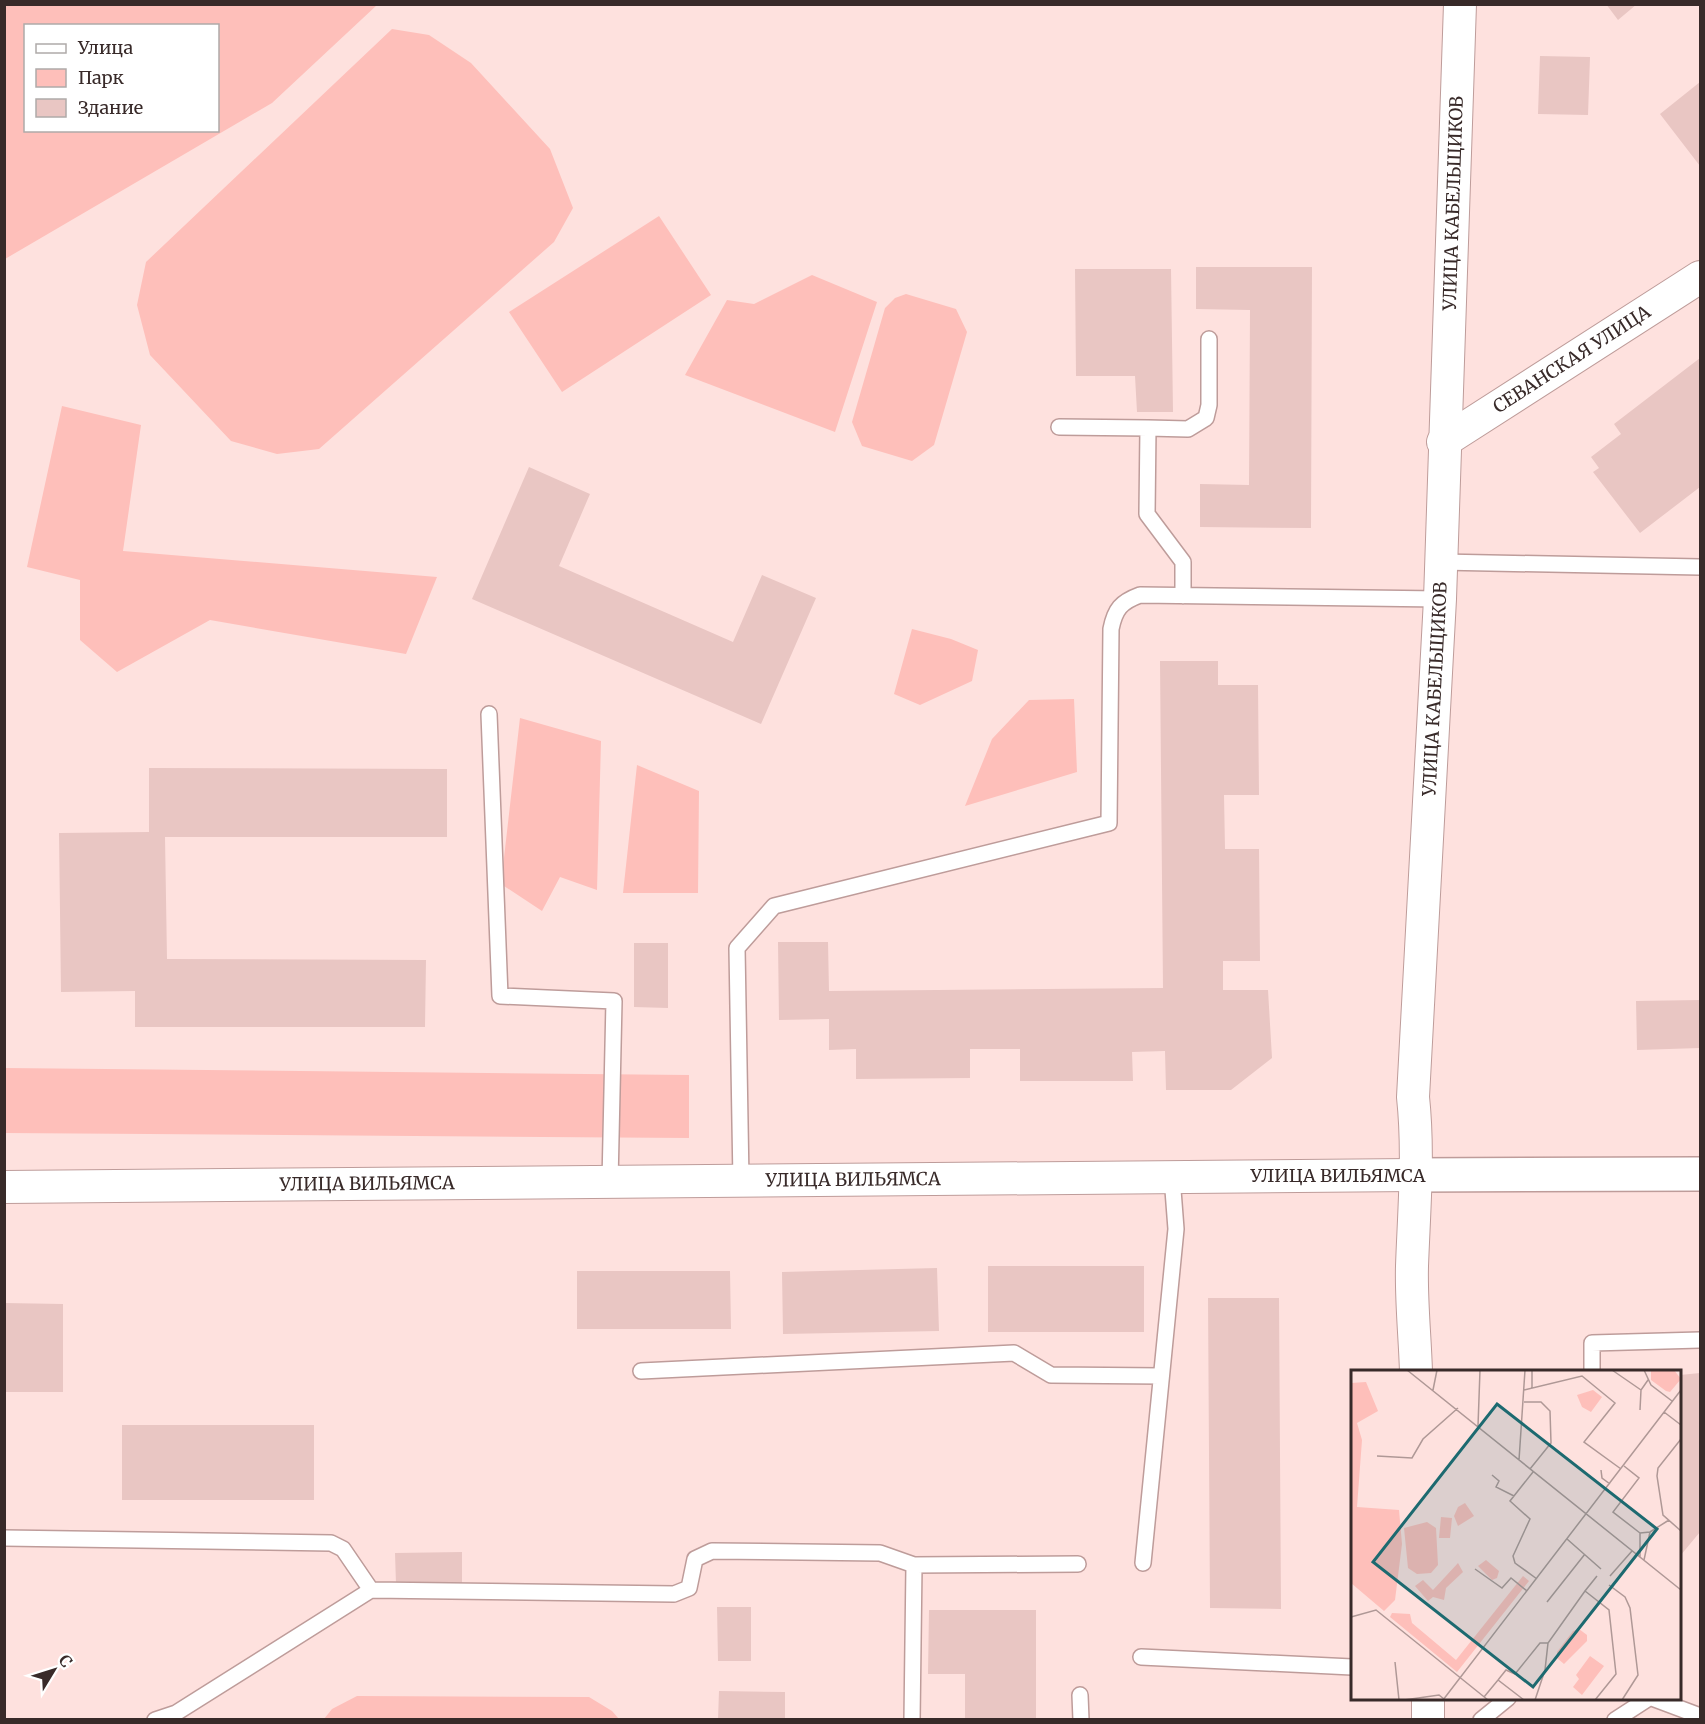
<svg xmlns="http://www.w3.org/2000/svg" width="1705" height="1724" font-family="Merriweather,serif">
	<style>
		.green { fill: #febfba; fill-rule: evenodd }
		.building { fill: #e9c6c3 }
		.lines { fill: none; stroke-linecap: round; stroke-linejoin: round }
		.service-casing { stroke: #be9c9a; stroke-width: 18 }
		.minor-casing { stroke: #be9c9a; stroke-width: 34 }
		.tertiary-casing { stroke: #be9c9a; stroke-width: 36 }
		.service { stroke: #fff; stroke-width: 15 }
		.minor { stroke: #fff; stroke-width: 32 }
		.tertiary { stroke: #fff; stroke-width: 33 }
		.labels { text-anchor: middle; stroke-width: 6; stroke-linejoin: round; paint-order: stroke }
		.street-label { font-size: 18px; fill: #382a29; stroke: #fff }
		.inset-road { fill: none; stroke: #af9896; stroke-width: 1.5 }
		.view { fill: #1d6a70; fill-opacity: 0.15; stroke: #1d6a70; stroke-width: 3 }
		.inset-edge { fill: none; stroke: #382a29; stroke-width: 3 }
	</style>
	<rect width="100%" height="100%" fill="#fee1de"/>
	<path class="green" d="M 4,5 L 5,4 L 377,5 L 272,103 L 5,259 ZM 26,26 L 218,26 L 218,130 L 26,130 Z
		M 392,29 L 429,35 L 471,63 L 550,149 L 573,208 L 554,242 L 319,449 L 277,454 L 231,441 L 150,355 L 137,305 L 146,262 Z
		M 659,216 L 711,295 L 562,392 L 509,312 Z
		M 812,275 L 877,302 L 835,432 L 685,375 L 727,300 L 754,304 Z
		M 906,294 L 956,309 L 967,332 L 934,445 L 912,461 L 862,446 L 852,422 L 885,308 L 895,298 Z
		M 62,406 L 141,425 L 123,551 L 437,577 L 406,654 L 210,620 L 117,672 L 80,640 L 80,580 L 27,567 Z
		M 912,629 L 951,639 L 978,650 L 972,681 L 920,705 L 894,694 Z
		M 1074,699 L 1077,772 L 965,806 L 992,739 L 1029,700 Z
		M 520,718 L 601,741 L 597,890 L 560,877 L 542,911 L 501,884 Z
		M 637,765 L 699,791 L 698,893 L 623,893 Z
		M 5,1068 L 689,1075 L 689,1138 L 5,1133 Z
		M 357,1696 L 589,1697 L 612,1711 L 619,1719 L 324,1719 L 332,1709 Z"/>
	<path class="building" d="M 1606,4 L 1637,4 L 1618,20 Z
		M 1540,56 L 1590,57 L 1588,115 L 1538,114 Z
		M 1700,82 L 1700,166 L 1660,114 Z
		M 1196,267 L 1312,267 L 1311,528 L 1200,527 L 1200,484 L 1249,485 L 1250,310 L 1196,309 Z
		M 1075,269 L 1171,269 L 1173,412 L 1137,412 L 1135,376 L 1076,376 Z
		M 1700,358 L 1700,487 L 1640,533 L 1593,472 L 1599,468 L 1591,457 L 1621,434 L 1614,424 Z
		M 529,467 L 590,494 L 559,566 L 733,642 L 762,575 L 816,598 L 761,724 L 472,599 Z
		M 1160,661 L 1218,661 L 1218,685 L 1258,685 L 1259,795 L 1224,795 L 1225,849 L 1259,849 L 1260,961 L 1223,961 L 1223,990 L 1268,990 L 1272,1058 L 1231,1090 L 1166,1090 L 1165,1051 L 1132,1052 L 1133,1081 L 1020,1081 L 1020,1049 L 970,1049 L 970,1078 L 856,1079 L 856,1049 L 829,1050 L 829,1019 L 779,1020 L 778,942 L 828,942 L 829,991 L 1163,988 Z
		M 149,768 L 447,769 L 447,837 L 165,837 L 167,959 L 426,960 L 425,1027 L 135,1027 L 135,991 L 61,992 L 59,833 L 149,832 Z
		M 634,943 L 668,943 L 668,1008 L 634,1007 Z
		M 1700,1000 L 1700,1048 L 1637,1050 L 1636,1001 Z
		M 988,1266 L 1144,1266 L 1144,1332 L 988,1332 Z
		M 937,1268 L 939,1331 L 783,1334 L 782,1272 Z
		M 577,1271 L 730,1271 L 731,1329 L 577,1329 Z
		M 1208,1298 L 1279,1298 L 1281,1609 L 1210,1608 Z
		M 4,1303 L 63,1304 L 63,1392 L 4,1392 Z
		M 1700,1373 L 1700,1532 L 1680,1556 L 1680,1375 Z
		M 122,1425 L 314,1425 L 314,1500 L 122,1500 Z
		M 462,1552 L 462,1583 L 396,1584 L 395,1553 Z
		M 717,1607 L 751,1607 L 751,1661 L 718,1661 Z
		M 929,1610 L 1036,1610 L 1036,1720 L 965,1720 L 965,1674 L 928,1674 Z
		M 719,1691 L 785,1692 L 785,1720 L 718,1720 Z"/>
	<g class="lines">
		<defs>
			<path id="service" d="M 1059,427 L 1148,428
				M 1441,562 L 1700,567
				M 1183,596 L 1183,562 L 1147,514 L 1148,428 L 1188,429 L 1206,418 L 1209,405 L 1209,339
				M 489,714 L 500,996 L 614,1001 L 610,1182
				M 741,1181 L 737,948 L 774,906 L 1109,823 L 1111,629 C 1115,609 1121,602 1140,595 L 1440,599
				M 641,1371 L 1014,1353 L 1051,1375 L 1161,1376
				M 1592,1372 L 1592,1343 L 1700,1340
				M 4,1538 L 331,1543 L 343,1549 L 371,1590
				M 1143,1563 L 1176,1229 L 1172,1177
				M 1141,1657 L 1352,1667
				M 1080,1695 L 1081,1720
				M 1652,1698 L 1700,1716
				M 155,1720 L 176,1713 L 371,1590 L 674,1594 L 689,1588 L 695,1559 L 712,1551 L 880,1553 L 914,1565
				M 912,1720 L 914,1565 L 1078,1564
				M 1481,1720 L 1508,1698
				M 1615,1720 L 1649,1698"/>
			<g id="minor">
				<path id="s1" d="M 1443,442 L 1700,277"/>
				<path id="s2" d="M 4,1187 L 1414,1175"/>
				<path id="s3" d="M 1416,1372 C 1415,1337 1411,1301 1412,1266 C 1414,1210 1419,1153 1413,1097 L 1440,599 L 1460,4"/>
				<path d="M 1428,1720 L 1428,1698"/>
			</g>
			<path id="tertiary" d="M 1414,1175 L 1700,1174"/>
		</defs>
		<use href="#service" class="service-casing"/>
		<use href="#minor" class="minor-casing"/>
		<use href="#tertiary" class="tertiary-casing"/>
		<use href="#service" class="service"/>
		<use href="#minor" class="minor"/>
		<use href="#tertiary" class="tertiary"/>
	</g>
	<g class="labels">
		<g class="street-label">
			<text dy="6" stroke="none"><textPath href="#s3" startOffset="1170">УЛИЦА КАБЕЛЬЩИКОВ</textPath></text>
			<text dy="6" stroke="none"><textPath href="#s1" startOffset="153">СЕВАНСКАЯ УЛИЦА</textPath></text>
			<text dy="6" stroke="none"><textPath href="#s3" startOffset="684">УЛИЦА КАБЕЛЬЩИКОВ</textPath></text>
			<text x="1338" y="1182">УЛИЦА ВИЛЬЯМСА</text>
			<text dy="6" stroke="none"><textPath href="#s2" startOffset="849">УЛИЦА ВИЛЬЯМСА</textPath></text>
			<text dy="6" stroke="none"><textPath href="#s2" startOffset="363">УЛИЦА ВИЛЬЯМСА</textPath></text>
		</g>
	</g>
	<g transform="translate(1351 1370)">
		<rect width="330" height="330" fill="#fee1de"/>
		<path d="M 300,0 L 323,0 L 330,9 L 319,22 L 315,21 L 300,10 ZM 15,12 L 27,41 L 6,53 L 11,70 L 6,137 L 48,140 L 51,174 L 44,230 L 33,241 L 0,213 L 0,13 ZM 242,20 L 251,27 L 240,42 L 231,37 L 226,25 ZM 114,133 L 123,146 L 107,156 L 103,146 L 107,137 ZM 90,147 L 101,148 L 99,168 L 88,168 ZM 76,152 L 85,158 L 87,195 L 80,203 L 66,204 L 57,198 L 53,158 ZM 135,190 L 148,201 L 146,208 L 141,210 L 127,196 ZM 107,193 L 112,202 L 95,218 L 93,230 L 82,227 L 77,231 L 64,216 L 72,210 L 82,220 ZM 172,206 L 178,211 L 106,302 L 39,247 L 41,243 L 59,244 L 61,253 L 105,290 ZM 228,259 L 236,265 L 236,271 L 213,294 L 206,288 L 206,282 L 222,261 ZM 239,286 L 253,296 L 231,325 L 222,317 L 228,309 L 225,305 Z" fill="#febfba"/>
		<path class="inset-road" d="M 56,0 L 330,220M 261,0 L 290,20M 293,0 L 300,15 L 321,31M 181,19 L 181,0M 82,20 L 86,0M 173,20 L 231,6 L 264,33 L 233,72 L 270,99M 173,32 L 190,32 L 199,41 L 200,73 L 179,99M 289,40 L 290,20 L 297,10M 313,42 L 330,55M 127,56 L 129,0M 330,69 L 307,98 L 306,106 L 312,145 L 330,161M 26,86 L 61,88 L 72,69 L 107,38M 168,90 L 174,0M 273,96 L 288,108 L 262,142 L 289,163 L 289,187M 250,100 L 251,108 L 259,114M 182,102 L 159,131 L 179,149 L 162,186 L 164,193 L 186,209M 141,105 L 148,111 L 145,117 L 163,126M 289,163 L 299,162 L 318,150M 216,169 L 250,199M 293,190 L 299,162M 124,199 L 151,218 L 160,208 L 176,221M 259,206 L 281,181M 258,215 L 274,227 L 279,238 L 287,305 L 271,330M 196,232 L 234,184M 0,247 L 25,240 L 137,330M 44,292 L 48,330M 147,310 L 155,300 L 164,304 L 189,273 L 197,273M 133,327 L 147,310 L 173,330M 53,330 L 88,325 L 93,329M 92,330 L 330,20M 184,330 L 194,300 L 197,273 L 234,221M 244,330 L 265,304 L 258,240 L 234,221 L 246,206"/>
		<path class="view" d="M 146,34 L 306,159 L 182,317 L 22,192 Z"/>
		<rect width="330" height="330" class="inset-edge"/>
	</g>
	<rect width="1705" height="1724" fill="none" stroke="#382a29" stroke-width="12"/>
	<rect x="24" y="24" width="195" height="108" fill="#ffffff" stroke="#afaaa9" stroke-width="1.5"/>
	<rect x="36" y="44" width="30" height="9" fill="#ffffff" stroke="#afaaa9" stroke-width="1.5"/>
	<text x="78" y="54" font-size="18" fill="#382a29">Улица</text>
	<rect x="36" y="69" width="30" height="18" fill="#febfba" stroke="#afaaa9" stroke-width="1.5"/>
	<text x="78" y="84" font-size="18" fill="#382a29">Парк</text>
	<rect x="36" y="99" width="30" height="18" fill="#e9c6c3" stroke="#afaaa9" stroke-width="1.5"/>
	<text x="78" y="114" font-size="18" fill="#382a29">Здание</text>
	<g transform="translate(54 1670) rotate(52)" stroke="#ffffff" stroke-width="4.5" paint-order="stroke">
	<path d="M0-4.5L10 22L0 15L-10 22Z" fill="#382a29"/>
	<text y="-9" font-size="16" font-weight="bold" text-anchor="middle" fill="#382a29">С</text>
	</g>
</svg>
